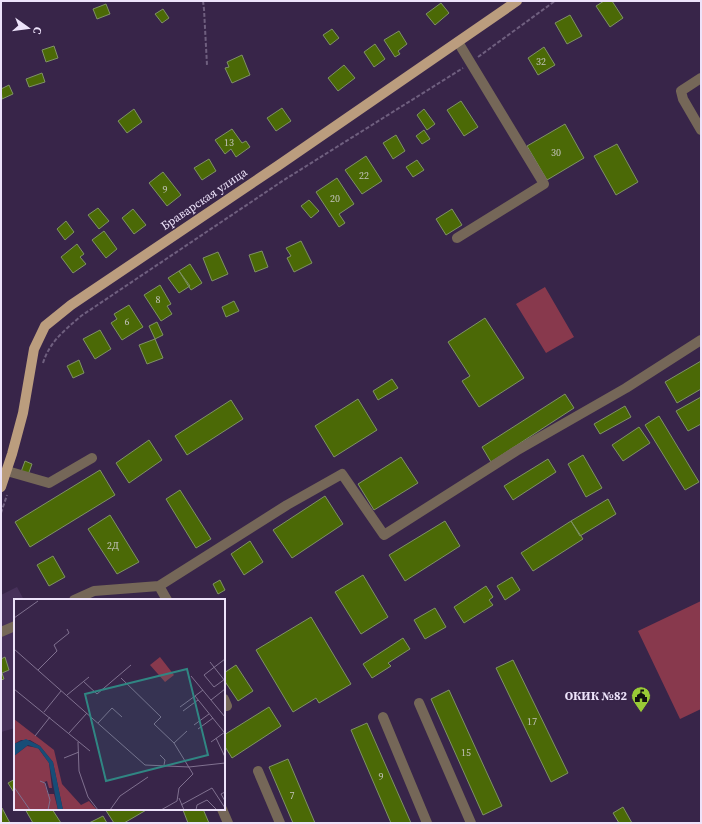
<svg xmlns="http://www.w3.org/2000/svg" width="702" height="824" font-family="'Source Serif 4',serif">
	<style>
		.built { fill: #47315a }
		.green { fill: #88394d }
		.building { fill: #4b6906; stroke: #7f9266 }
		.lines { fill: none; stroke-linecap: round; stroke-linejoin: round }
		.path { stroke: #6f5f7f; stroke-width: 2; stroke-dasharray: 4 2; stroke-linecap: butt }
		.minor { stroke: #756758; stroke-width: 10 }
		.major { stroke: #bb9d7e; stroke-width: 10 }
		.labels { text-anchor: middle; stroke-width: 3; stroke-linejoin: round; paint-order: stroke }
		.number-label { font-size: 10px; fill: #c4c4bd }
		.street-label { font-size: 12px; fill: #ede3fa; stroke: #382549 }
		.poi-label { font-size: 12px; font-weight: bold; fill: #ede3fa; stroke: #382549; text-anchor: end }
		.inset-road { fill: none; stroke: #807190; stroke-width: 1 }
		.view { fill: #308683; fill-opacity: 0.15; stroke: #308683; stroke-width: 2 }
		.inset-edge { fill: none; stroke: #ede3fa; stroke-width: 2 }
	</style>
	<rect width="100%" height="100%" fill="#382549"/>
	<path class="built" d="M 17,587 L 24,600 L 15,600 L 15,728 L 1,732 L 1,595 Z"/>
	<path class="green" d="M 545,287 L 574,337 L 546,353 L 516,304 Z
		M 701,601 L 701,709 L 680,719 L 638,631 Z"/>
	<path class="building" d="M 604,1 L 612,1 L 623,18 L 610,27 L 596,6 Z
		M 441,3 L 449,13 L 435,25 L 426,14 Z
		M 106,4 L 110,14 L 97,19 L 93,9 Z
		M 163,9 L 169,18 L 162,23 L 155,14 Z
		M 570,15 L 582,36 L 567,44 L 555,23 Z
		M 332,29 L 339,38 L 330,45 L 323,35 Z
		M 399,31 L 407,44 L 398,51 L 400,54 L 395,57 L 384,40 Z
		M 375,44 L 385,59 L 374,67 L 364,52 Z
		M 54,46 L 58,58 L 46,62 L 42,50 Z
		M 544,47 L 555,65 L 538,75 L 528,58 Z
		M 242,55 L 250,75 L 232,83 L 225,68 L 229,67 L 227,62 Z
		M 344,65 L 355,78 L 338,91 L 328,78 Z
		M 42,73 L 45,82 L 29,87 L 26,79 Z
		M 9,85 L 13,94 L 2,99 L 1,89 Z
		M 461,101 L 478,127 L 464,136 L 447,110 Z
		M 282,108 L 291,121 L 276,131 L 267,118 Z
		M 134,109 L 142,122 L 127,133 L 118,121 Z
		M 424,109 L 435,124 L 427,130 L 417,115 Z
		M 565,124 L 584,158 L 547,180 L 527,146 Z
		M 232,129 L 242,143 L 246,141 L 250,147 L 236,157 L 231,149 L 225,154 L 215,140 Z
		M 424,130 L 430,139 L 422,144 L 416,136 Z
		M 396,135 L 405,151 L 393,159 L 383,143 Z
		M 617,144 L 638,182 L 616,195 L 594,156 Z
		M 366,156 L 382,181 L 362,194 L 345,170 Z
		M 209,159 L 216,171 L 202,180 L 194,168 Z
		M 417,160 L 424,170 L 413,177 L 406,167 Z
		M 163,172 L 181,195 L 167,206 L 149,183 Z
		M 337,178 L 354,204 L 339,214 L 345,223 L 339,227 L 316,192 Z
		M 309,200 L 319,211 L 311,218 L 301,206 Z
		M 98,208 L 109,221 L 99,229 L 88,215 Z
		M 133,209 L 146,225 L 134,234 L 122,218 Z
		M 452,209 L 462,225 L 446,235 L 436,219 Z
		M 66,221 L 74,232 L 65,240 L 57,229 Z
		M 104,231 L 117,249 L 106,258 L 92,240 Z
		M 301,241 L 312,263 L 294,272 L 287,258 L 291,256 L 286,248 Z
		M 77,244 L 84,254 L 80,257 L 86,264 L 73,273 L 61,257 Z
		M 262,251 L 268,267 L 255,272 L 249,255 Z
		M 218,252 L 228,274 L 212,281 L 203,258 Z
		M 190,264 L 202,283 L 191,290 L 179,271 Z
		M 179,271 L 190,286 L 179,293 L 168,278 Z
		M 160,285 L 171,304 L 167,306 L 172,314 L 161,321 L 144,295 Z
		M 234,301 L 239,311 L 226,317 L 222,307 Z
		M 129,305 L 143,327 L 122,340 L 111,323 L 117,319 L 114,314 Z
		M 485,318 L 524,378 L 479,407 L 462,381 L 470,376 L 448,342 Z
		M 157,322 L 163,335 L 155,339 L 149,326 Z
		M 100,330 L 111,349 L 95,359 L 83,339 Z
		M 155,339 L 163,358 L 147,364 L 139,345 Z
		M 79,360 L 84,373 L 73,378 L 67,366 Z
		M 701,361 L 701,389 L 677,403 L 665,382 Z
		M 392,379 L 398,388 L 378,400 L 373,391 Z
		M 565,394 L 574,408 L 491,462 L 482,447 Z
		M 701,397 L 701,424 L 688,431 L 676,411 Z
		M 358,399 L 377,430 L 334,457 L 315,426 Z
		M 231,400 L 243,419 L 187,455 L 175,436 Z
		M 625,406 L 631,417 L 600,434 L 594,424 Z
		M 659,416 L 699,482 L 685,490 L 645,425 Z
		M 639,427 L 650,443 L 623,461 L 612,445 Z
		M 149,440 L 162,460 L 129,483 L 116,463 Z
		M 583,455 L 602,488 L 586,497 L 568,464 Z
		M 401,457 L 418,483 L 374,510 L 358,484 Z
		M 548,459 L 556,472 L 513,500 L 504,486 Z
		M 25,461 L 32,464 L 28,475 L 21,472 Z
		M 100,470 L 115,495 L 30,547 L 15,522 Z
		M 180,490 L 211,539 L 196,548 L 166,499 Z
		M 325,496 L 343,524 L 292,558 L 273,530 Z
		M 608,499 L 616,514 L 580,536 L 571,521 Z
		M 110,515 L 139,562 L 117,574 L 88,529 Z
		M 445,521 L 460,546 L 405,581 L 389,555 Z
		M 571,521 L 583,539 L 533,571 L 521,553 Z
		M 250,541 L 263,562 L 244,575 L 231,554 Z
		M 53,556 L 65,577 L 49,586 L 37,565 Z
		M 363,575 L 388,617 L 361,634 L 335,592 Z
		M 512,577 L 520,590 L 505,600 L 497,586 Z
		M 220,580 L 225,590 L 218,594 L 213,584 Z
		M 486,586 L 493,597 L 489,600 L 493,605 L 464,623 L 454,607 Z
		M 435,608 L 446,627 L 425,639 L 414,620 Z
		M 311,617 L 351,684 L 319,703 L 316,698 L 293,712 L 256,650 Z
		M 403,638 L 410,649 L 388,663 L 391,666 L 372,678 L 363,664 Z
		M 5,657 L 9,670 L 2,673 L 4,679 L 1,680 L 1,659 Z
		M 513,660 L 568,773 L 551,782 L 496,668 Z
		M 236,665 L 253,691 L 238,701 L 224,680 L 224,673 Z
		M 449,690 L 502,806 L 483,815 L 431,699 Z
		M 269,707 L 281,726 L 232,758 L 224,745 L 224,735 Z
		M 367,723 L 411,823 L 391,823 L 351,730 Z
		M 288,759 L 315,823 L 293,823 L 269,767 Z
		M 15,779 L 15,794 L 8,783 Z
		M 623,807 L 632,823 L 619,823 L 613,813 Z
		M 2,808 L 10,823 L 1,823 Z
		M 25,809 L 52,809 L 61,823 L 33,823 Z
		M 105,809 L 148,809 L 124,823 L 114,823 Z
		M 185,809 L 203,809 L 209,823 L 188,823 L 183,810 Z
		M 103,816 L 107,823 L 89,823 Z"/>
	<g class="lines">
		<path class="path" d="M 203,1 L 204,9 L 207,65
			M 478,57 L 555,1
			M 43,363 C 50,341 64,331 81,316 L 284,180 L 463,68
			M 1,513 L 7,495"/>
		<path class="minor" d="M 701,78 L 681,91 L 683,99 L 701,130
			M 457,238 L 544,184 L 458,42
			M 7,471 L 49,483 L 92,458
			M 159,586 L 167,600
			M 74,600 L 94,591 L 159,586 L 287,505 L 342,474 L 384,535 L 516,451 L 626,388 L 701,340
			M 1,632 L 15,626
			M 224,699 L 227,706
			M 419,703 L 471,823
			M 383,717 L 427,823
			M 258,771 L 280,823
			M 222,809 L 228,823"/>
		<path class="major" d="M 1,487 L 12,454 L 23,413 L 34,349 L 45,326 L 71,305 L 279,165 L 517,1"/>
	</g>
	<defs>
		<symbol id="civic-pin" viewBox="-11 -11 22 30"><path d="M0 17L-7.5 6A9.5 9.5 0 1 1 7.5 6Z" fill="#99cb36" stroke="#382549"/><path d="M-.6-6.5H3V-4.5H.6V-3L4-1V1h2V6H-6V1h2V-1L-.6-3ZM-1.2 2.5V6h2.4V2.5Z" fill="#111"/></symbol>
	</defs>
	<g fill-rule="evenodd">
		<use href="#civic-pin" x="630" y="685" width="22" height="30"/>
	</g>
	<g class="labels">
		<g class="number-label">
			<text x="541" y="65">32</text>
			<text x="229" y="146">13</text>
			<text x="556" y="156">30</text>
			<text x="364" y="179">22</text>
			<text x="165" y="193">9</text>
			<text x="335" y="202">20</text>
			<text x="158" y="303">8</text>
			<text x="127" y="325">6</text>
			<text x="113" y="549">2Д</text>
			<text x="532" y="725">17</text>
			<text x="466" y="756">15</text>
			<text x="381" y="780">9</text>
			<text x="292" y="799">7</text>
		</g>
		<g class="street-label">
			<text transform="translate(204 199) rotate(-34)" y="4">Браварская улица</text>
		</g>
		<g class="poi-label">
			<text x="627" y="700">ОКИК №82</text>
		</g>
	</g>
	<g transform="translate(14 599)">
		<rect width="211" height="211" fill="#382549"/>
		<path d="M 146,58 L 160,76 L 151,83 L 136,66 ZM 0,120 L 40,151 L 48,185 L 67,206 L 75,202 L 83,211 L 49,211 L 39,163 L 26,147 L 16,141 L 7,141 L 0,145 ZM 13,147 L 24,149 L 35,164 L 38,189 L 35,189 L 33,182 L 30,183 L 34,195 L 40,195 L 44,211 L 0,211 L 0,157 Z" fill="#88394d"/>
		<path d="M 12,140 L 26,147 L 39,163 L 49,211 L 44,211 L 35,164 L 25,150 L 14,146 L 0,157 L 0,145 Z" fill="#174d77"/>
		<path class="inset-road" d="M 0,19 L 24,2M 0,50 L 131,166 L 175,168 L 211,164M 211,60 L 190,76 L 200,88 L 211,80M 196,63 L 211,82M 24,71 L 43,52 L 40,46 L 55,34 L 53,30M 177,77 L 211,118M 107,79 L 147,118 L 140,125 L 160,144 L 179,175 L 165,189 L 163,202 L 147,211M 69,82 L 83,95 L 117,66M 0,90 L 76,152M 189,91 L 181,97 L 210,133M 53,96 L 75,78M 197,101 L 211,90M 166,108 L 181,97M 169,112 L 184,101M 30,113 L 47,92M 84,124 L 98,109 L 108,118M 180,126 L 195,115M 184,130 L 199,119M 55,134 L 73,114M 21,137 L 36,118M 202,139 L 211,158M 64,143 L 65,172 L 74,198 L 84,211M 197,143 L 211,133M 160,144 L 173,132M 146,156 L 151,161 L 150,166M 50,159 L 65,153M 26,182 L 31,184 L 36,201 L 34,211M 0,188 L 16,211M 211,193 L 207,195 L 211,202M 165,199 L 170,211M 167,206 L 198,189 L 211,209M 96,211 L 106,197 L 134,178M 182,211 L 183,206 L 193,201 L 203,211"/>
		<path class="view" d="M 173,70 L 194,156 L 92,182 L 71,95 Z"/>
		<rect width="211" height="211" class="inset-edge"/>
	</g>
	<rect width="702" height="824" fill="none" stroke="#ede3fa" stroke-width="4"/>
	<g transform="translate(28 28) rotate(104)" stroke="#382549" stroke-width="3" paint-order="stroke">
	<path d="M0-3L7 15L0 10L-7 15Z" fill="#ede3fa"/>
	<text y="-6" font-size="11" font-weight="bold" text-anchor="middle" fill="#ede3fa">С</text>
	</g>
</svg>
